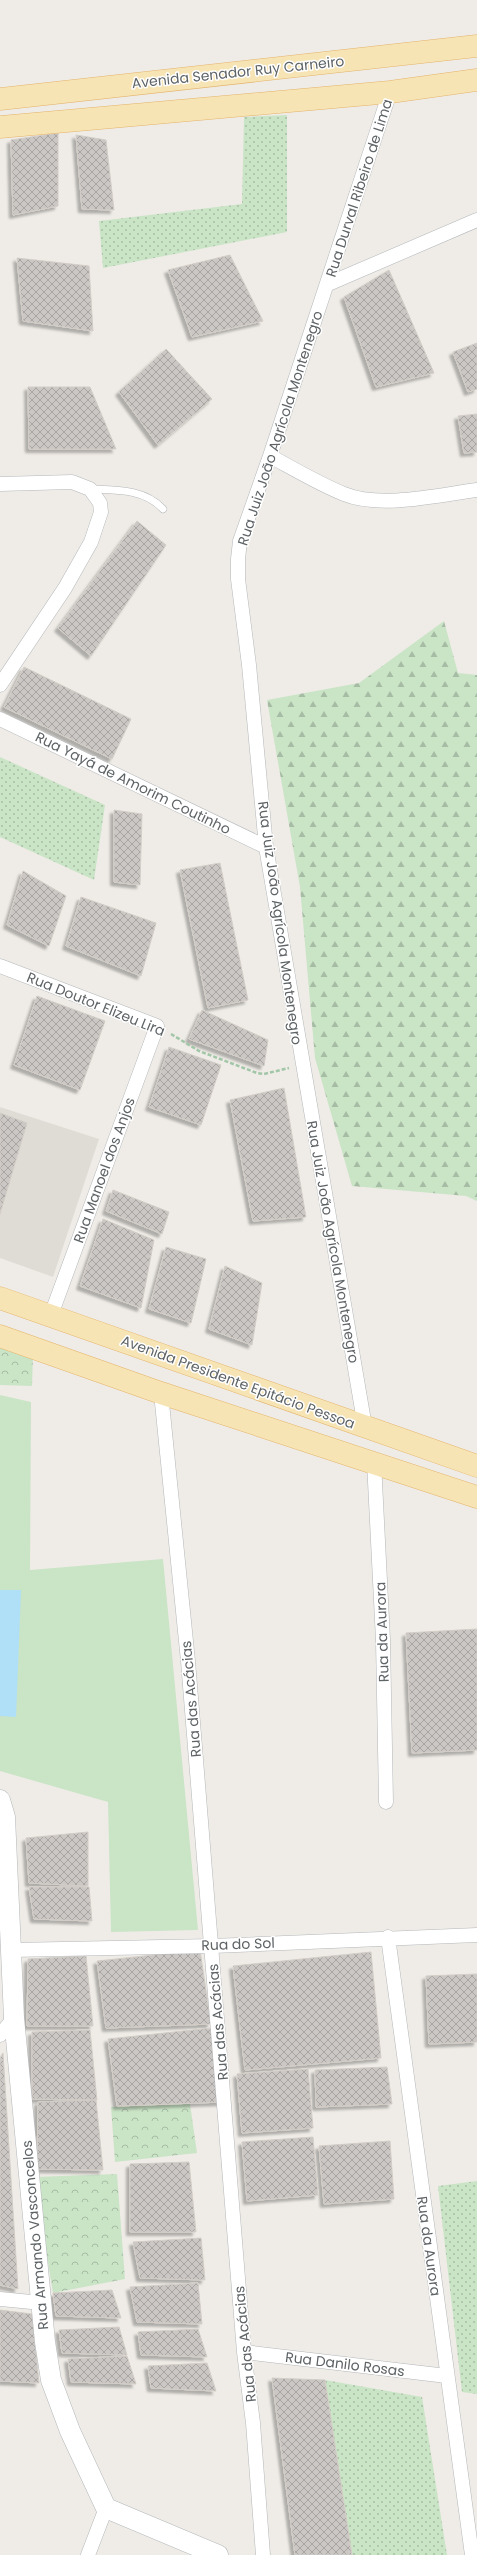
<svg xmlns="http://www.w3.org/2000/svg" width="477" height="2555" font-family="Poppins,sans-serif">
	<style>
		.education { fill: #dfdcd5 }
		.grass { fill: url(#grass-dots) }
		.forest { fill: url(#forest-firs) }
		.park { fill: url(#park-crowns) }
		.pitch { fill: #cae4c6 }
		.water { fill: #afe0f7 }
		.building { fill: url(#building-cross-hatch); stroke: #d3cdc6; filter: url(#shadow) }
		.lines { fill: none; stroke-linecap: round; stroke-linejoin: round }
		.lane-casing { stroke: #b4b7ba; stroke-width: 8 }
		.street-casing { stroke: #b4b7ba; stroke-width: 15 }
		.secondary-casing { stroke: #b3b7ba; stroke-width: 21 }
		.primary-casing { stroke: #e4b36b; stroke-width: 23 }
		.path { stroke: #a2c6a8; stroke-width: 2.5; stroke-dasharray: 4 2; stroke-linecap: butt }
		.lane { stroke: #fff; stroke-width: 7 }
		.street { stroke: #fff; stroke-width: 14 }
		.secondary { stroke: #fff; stroke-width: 20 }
		.primary { stroke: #f7e4b4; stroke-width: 22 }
		.labels { text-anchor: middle; stroke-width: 3; stroke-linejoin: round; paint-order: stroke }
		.street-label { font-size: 14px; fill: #5e6366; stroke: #fff }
	</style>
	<defs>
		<pattern id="grass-dots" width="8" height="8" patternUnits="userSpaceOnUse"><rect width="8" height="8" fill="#cae4c6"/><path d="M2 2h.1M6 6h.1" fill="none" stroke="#a7bca5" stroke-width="1.8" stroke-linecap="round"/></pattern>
		<pattern id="forest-firs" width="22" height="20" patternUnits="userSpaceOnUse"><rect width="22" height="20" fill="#cae4c6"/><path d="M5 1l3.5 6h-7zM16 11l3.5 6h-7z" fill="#a7bca5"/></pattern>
		<pattern id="park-crowns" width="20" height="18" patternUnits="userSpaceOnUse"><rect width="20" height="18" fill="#cae4c6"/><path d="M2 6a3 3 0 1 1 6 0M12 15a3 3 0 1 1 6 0" fill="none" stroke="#a7bca5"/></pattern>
		<pattern id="building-cross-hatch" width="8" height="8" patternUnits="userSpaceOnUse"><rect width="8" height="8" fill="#cbc7c4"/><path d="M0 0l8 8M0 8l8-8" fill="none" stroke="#a8a5a3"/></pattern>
		<filter id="shadow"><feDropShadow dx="-3.5" dy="3.5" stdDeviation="1" flood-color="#0004"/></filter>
	</defs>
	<rect width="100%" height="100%" fill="#efece7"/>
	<path class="education" d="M 0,1107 L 99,1139 L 53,1277 L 0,1258 Z"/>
	<path class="grass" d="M 287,115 L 287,232 L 103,268 L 99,221 L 242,204 L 244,117 Z
		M 0,757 L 105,805 L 94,880 L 0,837 Z
		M 477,2181 L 477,2394 L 462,2392 L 438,2186 Z
		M 325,2380 L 422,2397 L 447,2555 L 352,2555 Z"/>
	<path class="forest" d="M 444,621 L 458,673 L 477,675 L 477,1201 L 466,1196 L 352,1186 L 315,1058 L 300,887 L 267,700 L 359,683 Z"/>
	<path class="park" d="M 0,1344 L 33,1355 L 32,1386 L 0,1385 Z
		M 190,2104 L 197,2153 L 115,2162 L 111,2107 Z
		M 117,2174 L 125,2279 L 53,2293 L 34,2177 Z"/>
	<path class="pitch" d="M 0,1395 L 31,1402 L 30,1570 L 163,1559 L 198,1930 L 111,1932 L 108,1802 L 0,1771 Z"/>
	<path class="water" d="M 0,1590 L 21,1590 L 16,1717 L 0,1716 Z"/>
	<path class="building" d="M 58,133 L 58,206 L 13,215 L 11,140 Z
		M 76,135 L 106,140 L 114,210 L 82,209 Z
		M 230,255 L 263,321 L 192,337 L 168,270 Z
		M 17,258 L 89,266 L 93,331 L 23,321 Z
		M 389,270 L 434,373 L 376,387 L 344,297 Z
		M 477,343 L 477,389 L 468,392 L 453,352 Z
		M 166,349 L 212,399 L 158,445 L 119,392 Z
		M 28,387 L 90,387 L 116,449 L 29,449 Z
		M 477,414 L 477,452 L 464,453 L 458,416 Z
		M 137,521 L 166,545 L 91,656 L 58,628 Z
		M 24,667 L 131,719 L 112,759 L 4,707 Z
		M 114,810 L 142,814 L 140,885 L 114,882 Z
		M 220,863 L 248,1000 L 208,1008 L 180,870 Z
		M 23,871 L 66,896 L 49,946 L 7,925 Z
		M 81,897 L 156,923 L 141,976 L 66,946 Z
		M 37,996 L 105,1021 L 80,1090 L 14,1065 Z
		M 202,1010 L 268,1040 L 264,1066 L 189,1039 Z
		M 169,1047 L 221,1065 L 201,1125 L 149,1107 Z
		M 284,1088 L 306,1217 L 253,1221 L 230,1100 Z
		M 0,1113 L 27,1123 L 0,1214 Z
		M 113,1190 L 169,1212 L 162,1234 L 106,1211 Z
		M 103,1219 L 154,1240 L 141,1308 L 80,1286 Z
		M 166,1247 L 206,1259 L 191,1323 L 149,1309 Z
		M 225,1266 L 262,1283 L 252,1345 L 209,1329 Z
		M 477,1629 L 477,1750 L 412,1753 L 406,1633 Z
		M 88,1832 L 88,1886 L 29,1883 L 26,1838 Z
		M 29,1887 L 89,1887 L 92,1921 L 34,1919 Z
		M 200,1950 L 211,2024 L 106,2028 L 97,1961 Z
		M 371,1952 L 381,2058 L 245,2070 L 233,1966 Z
		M 86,1956 L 93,2026 L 27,2026 L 28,1959 Z
		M 477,1974 L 477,2042 L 429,2044 L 426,1976 Z
		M 211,2028 L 223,2102 L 117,2106 L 108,2039 Z
		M 90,2030 L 97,2100 L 32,2099 L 32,2032 Z
		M 3,2053 L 18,2289 L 0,2285 L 0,2058 Z
		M 387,2067 L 392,2104 L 316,2107 L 315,2070 Z
		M 308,2069 L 313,2128 L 242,2133 L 237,2074 Z
		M 96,2100 L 103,2170 L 37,2169 L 38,2102 Z
		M 313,2137 L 318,2195 L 247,2201 L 242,2142 Z
		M 390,2141 L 394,2199 L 324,2204 L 319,2146 Z
		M 189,2162 L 196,2232 L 130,2232 L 130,2164 Z
		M 201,2238 L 205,2280 L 140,2278 L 133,2242 Z
		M 198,2283 L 202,2324 L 137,2322 L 130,2287 Z
		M 112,2290 L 121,2318 L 56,2316 L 53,2293 Z
		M 0,2310 L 32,2314 L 39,2383 L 0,2381 Z
		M 119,2327 L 127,2355 L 62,2353 L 59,2330 Z
		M 198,2329 L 207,2357 L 141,2355 L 138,2332 Z
		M 127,2356 L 136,2384 L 71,2382 L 68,2359 Z
		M 207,2363 L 216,2391 L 151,2388 L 148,2366 Z
		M 272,2378 L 325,2380 L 352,2555 L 295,2555 Z"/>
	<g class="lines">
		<defs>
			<path id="lane" d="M 91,489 C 117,490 145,489 163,509"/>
			<path id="street" d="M 328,284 L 477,220
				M 270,456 C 294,469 319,484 344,494 C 381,509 439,495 477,490
				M 0,484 L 72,482 L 90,489 L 100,503 L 101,512 L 91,542 L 65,588 L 0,685
				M 0,719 L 266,847
				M 0,966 L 157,1026 L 51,1315
				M 161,1393 L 188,1661 L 244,2352 L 253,2423 L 263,2555
				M 365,1427 L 266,847 L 249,665 L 238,579 L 238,559 L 240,541 L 270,456 L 390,92
				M 374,1462 L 383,1640 L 386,1802
				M 388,1937 L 472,2555
				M 12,1950 L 212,1946 L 477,1935
				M 0,2035 L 14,2018
				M 0,2299 L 42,2303
				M 244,2352 L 447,2376
				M 88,2555 L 106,2508"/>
			<path id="secondary" d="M 0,1800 L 5,1817 L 14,2018 L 45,2342 L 51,2380 L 70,2431 L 106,2508 L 218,2555"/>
			<path id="primary" d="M 0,99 L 477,46
				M 0,127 L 390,92 L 477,80
				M 0,1298 L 477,1466
				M 0,1336 L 161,1393 L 477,1497"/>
		</defs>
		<use href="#lane" class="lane-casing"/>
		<use href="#street" class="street-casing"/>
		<use href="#secondary" class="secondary-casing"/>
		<use href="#primary" class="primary-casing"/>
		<path class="path" d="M 171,1034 L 199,1051 L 257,1073 L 264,1074 L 289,1068"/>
		<use href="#lane" class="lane"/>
		<use href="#street" class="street"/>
		<use href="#secondary" class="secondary"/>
		<use href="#primary" class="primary"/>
	</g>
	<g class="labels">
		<g class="street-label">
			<text transform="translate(238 72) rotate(-6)" y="5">Avenida Senador Ruy Carneiro</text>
			<text transform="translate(359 188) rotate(-72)" y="5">Rua Durval Ribeiro de Lima</text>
			<text transform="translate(280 428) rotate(-72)" y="5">Rua Juiz João Agrícola Montenegro</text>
			<text transform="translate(133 783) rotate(26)" y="5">Rua Yayá de Amorim Coutinho</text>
			<text transform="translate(280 923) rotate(82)" y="5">Rua Juiz João Agrícola Montenegro</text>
			<text transform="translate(96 1004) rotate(22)" y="5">Rua Doutor Elizeu Lira</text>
			<text transform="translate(104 1170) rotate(-70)" y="5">Rua Manoel dos Anjos</text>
			<text transform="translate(333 1242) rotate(80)" y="5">Rua Juiz João Agrícola Montenegro</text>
			<text transform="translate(238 1382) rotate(20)" y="5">Avenida Presidente Epitácio Pessoa</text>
			<text transform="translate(382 1632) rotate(-92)" y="5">Rua da Aurora</text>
			<text transform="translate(191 1699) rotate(-95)" y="5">Rua das Acácias</text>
			<text transform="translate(238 1944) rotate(-2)" y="5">Rua do Sol</text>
			<text transform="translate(218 2022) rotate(-95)" y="5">Rua das Acácias</text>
			<text transform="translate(35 2235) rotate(-95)" y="5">Rua Armando Vasconcelos</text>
			<text transform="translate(429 2246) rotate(82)" y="5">Rua da Aurora</text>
			<text transform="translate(245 2344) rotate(-96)" y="5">Rua das Acácias</text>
			<text transform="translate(345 2364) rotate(7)" y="5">Rua Danilo Rosas</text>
		</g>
	</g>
</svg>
